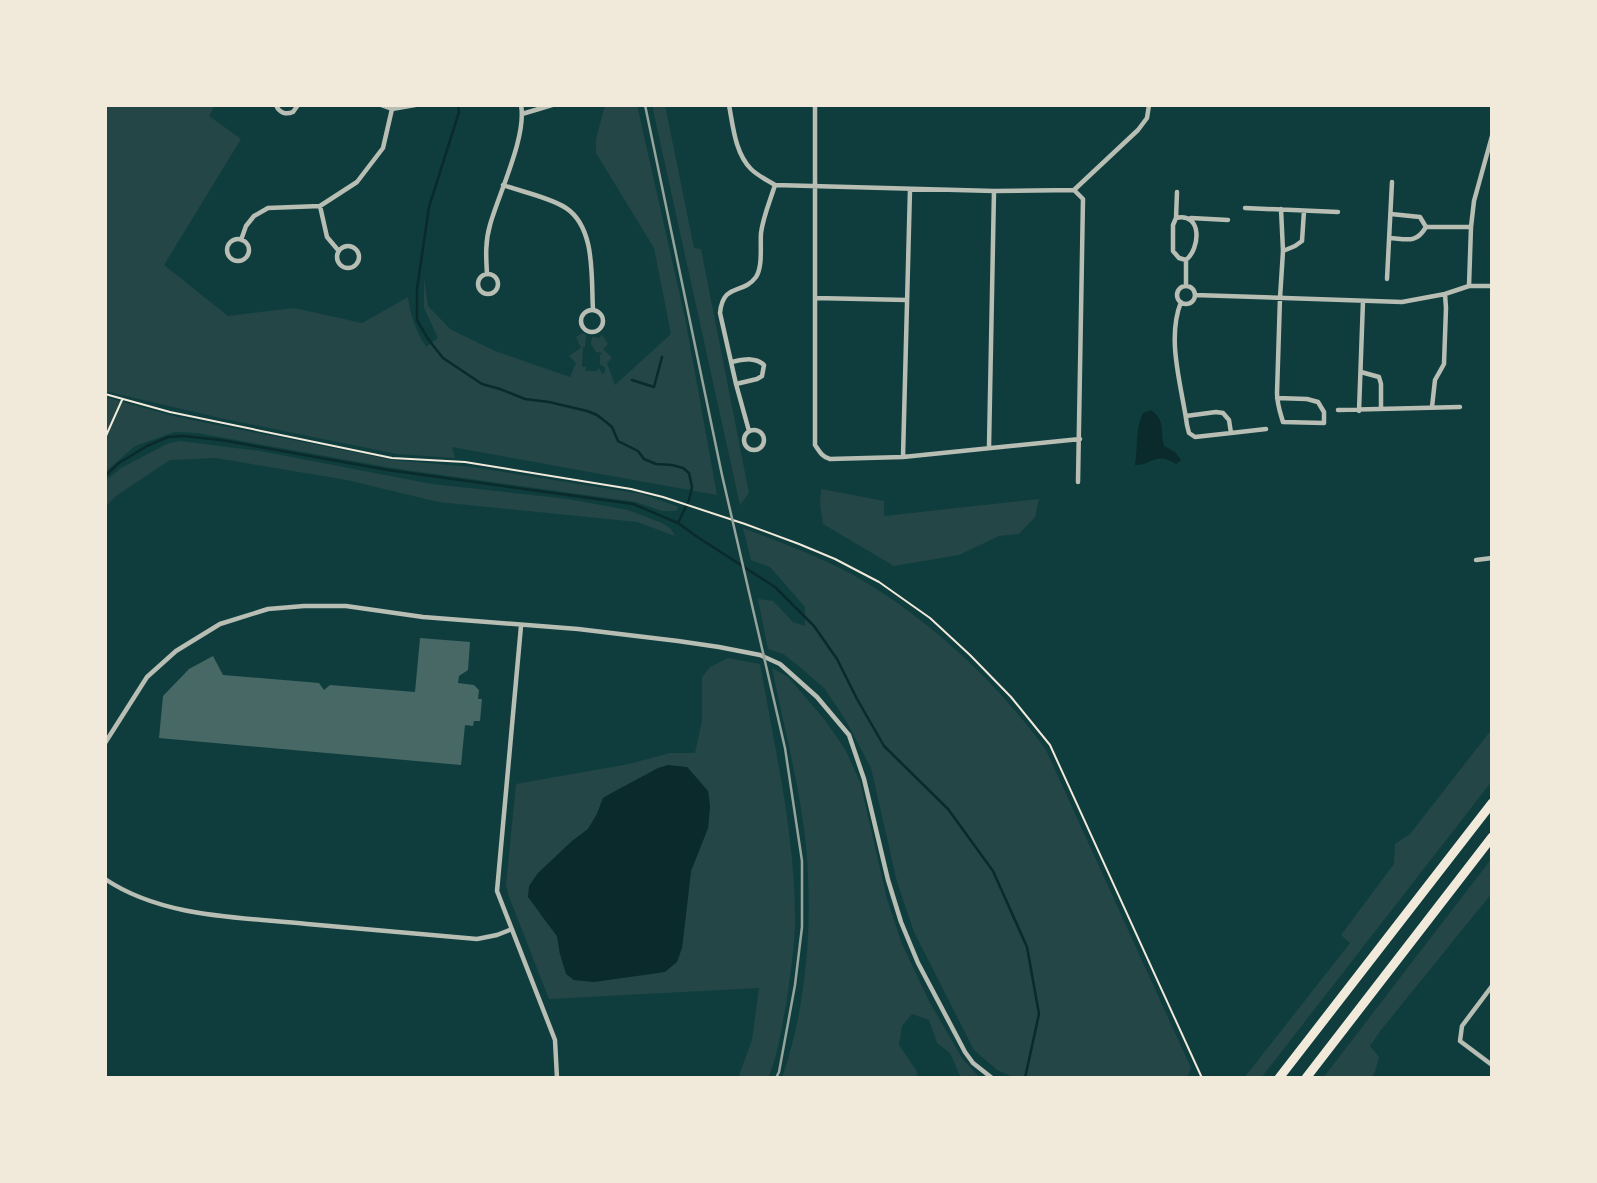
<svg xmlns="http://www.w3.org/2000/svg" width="1597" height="1183" font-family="'Sofia Sans Condensed',sans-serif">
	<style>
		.green { fill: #244646; fill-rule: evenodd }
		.water { fill: #0a2a2b }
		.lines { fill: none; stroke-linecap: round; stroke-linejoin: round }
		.stream { stroke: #0a2a2b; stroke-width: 2.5 }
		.building { fill: #486865 }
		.path { stroke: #f1e9da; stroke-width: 2 }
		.minor { stroke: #b8beb3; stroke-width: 4.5 }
		.motorway { stroke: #f1e9da; stroke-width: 9 }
		.rail { stroke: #97a49c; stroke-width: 2.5 }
	</style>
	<rect width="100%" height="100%" fill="#0f3d3e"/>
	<path class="green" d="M 105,105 L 215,105 L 209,116 L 241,139 L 164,265 L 228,316 L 294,308 L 362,323 L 408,297 C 410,315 416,331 426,347 L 438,338 L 424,308 L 424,278 L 428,306 L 450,329 L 495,351 L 570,377 L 576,363 L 569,356 L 581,348 L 576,337 L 583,333 L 586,335 L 585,347 L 583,347 L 582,367 L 586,367 L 585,371 L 597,371 L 598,368 L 599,368 L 602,374 L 605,373 L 605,368 L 600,364 L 600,355 L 603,353 L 596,352 L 591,344 L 592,337 L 599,338 L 602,335 L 608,344 L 603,349 L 612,358 L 607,363 L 615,385 L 671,334 L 654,248 L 596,153 L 596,139 L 605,105 L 637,105 L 685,318 L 717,495 L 452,447 L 455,458 L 397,454 L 220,418 L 105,391 Z
		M 652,105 L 665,105 L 694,248 L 701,249 L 749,493 L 740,505 Z
		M 105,397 L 177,417 L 393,460 L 472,467 L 642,494 L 679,507 L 676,511 L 662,511 L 636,502 L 392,468 L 197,433 L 175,432 L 135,446 L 105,472 Z
		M 180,441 L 260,451 L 432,484 L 568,499 L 628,510 L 662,523 L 671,529 L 675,536 L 637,522 L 438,502 L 347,480 L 216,458 L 170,460 L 116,496 L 105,507 L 105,481 L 121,468 L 169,443 Z
		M 821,489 L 884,501 L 884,516 L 1039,499 L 1035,517 L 1019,534 L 999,536 L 959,555 L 894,566 L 823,524 L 820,504 Z
		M 743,528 C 774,540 807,552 838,567 C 917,607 994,678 1046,750 L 1191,1068 L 1187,1078 L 1015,1078 L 997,1070 L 974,1050 L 914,932 L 897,882 L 871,768 L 845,719 L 825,689 L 800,667 L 783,654 L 768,649 L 758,599 L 773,601 L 793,622 L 805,626 L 805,607 L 770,567 L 751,560 Z
		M 728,658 L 760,664 C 775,750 796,837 795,925 C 794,951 790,978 786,1005 C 781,1029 778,1056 768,1078 L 738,1078 L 752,1040 L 759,988 L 549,999 L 508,894 L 506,884 L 516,784 L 629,764 L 670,753 L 695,753 L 702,721 L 702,677 L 710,667 ZM 687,767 L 708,791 L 710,807 L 708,828 L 691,871 L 682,948 L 560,954 L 557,936 L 540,914 L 562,851 L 588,829 L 597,814 L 603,798 L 613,792 L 643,776 Z
		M 772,668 L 788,677 L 824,719 L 845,749 L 860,782 L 887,899 L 902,944 L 930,1003 L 962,1058 L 980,1078 L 961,1078 L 950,1053 L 937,1043 L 929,1020 L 912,1014 L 902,1026 L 899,1045 L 916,1070 L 918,1078 L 782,1078 C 807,1005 813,923 806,846 C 800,786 784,727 772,668 Z
		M 1492,729 L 1492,781 L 1261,1078 L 1244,1078 L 1350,943 L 1341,935 L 1394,864 L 1395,844 L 1410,834 Z
		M 1492,858 L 1492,893 L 1381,1030 L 1370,1046 L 1379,1057 L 1375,1072 L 1371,1078 L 1323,1078 Z"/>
	<path class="water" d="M 1151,410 C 1166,421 1160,430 1164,446 L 1175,452 L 1181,460 L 1176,464 C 1156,451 1153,465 1135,465 C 1138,447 1135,430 1143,413 Z
		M 668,765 L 687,767 L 708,791 L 710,806 L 708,828 L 691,871 L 682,948 L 677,962 L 665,972 L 594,982 L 574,980 L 566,974 L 560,954 L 557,936 L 528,897 L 529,886 L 538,873 L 572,841 L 588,829 L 597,814 L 603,798 L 658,768 Z"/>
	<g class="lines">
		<path class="stream" d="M 458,105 L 459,112 L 429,207 L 417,289 L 417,320 L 428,339 L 443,358 L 482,384 L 500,389 L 525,399 L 549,402 L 587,411 L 597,415 L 606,422 L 612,427 L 618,441 L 638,451 L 644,459 L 656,464 L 672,465 L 683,468 L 689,473 L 692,487 L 689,500 L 679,521
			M 632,380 L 654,387 L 662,357
			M 105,476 L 119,463 L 147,446 L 168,437 L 183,436 L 221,440 L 388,470 L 633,504 L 678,523 L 696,536 L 775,587 L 814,626 L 837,659 L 857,699 L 884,746 L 948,809 L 993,871 L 1027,947 L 1039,1014 L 1025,1078"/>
	</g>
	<path class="building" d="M 420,638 L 470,642 L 468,670 L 459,676 L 458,683 L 474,685 L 479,690 L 478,699 L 482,699 L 480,721 L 474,721 L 473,726 L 465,725 L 461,765 L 159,738 L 163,696 L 189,669 L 213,656 L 223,675 L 319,683 L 324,690 L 330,685 L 415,692 Z"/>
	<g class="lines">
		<path class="path" d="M 105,394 L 170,412 L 392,458 L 465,462 L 631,489 L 663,497 L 745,524 L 799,544 L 835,559 L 879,582 L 930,618 L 970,655 L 1011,697 L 1050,745 L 1202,1078
			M 105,438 L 122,400"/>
		<path class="minor" d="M 276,105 C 279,113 286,115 293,112 L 298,105
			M 381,105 L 392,109 L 415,105
			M 729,105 C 733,126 735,153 751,169 C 758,176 767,180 775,185 L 994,191 L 1074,190
			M 815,105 L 815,445 C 819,451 822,457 830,459 L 903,457 L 1080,439
			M 522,114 L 552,105
			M 503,185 C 522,192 549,197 566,208 C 596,228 591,278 593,310
			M 320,206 L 327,237 L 338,250
			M 1245,208 L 1338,212
			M 1391,214 L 1420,217 L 1426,227
			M 1176,218 L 1177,192
			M 1191,218 L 1228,220
			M 1426,227 L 1471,227
			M 1389,238 C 1407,239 1416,244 1426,227
			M227 250a11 11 0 1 1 22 0a11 11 0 1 1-22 0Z
			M 241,240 L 246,226 L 254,216 L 268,208 L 320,206 L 357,182 L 383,148 L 392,109
			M337 257a11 11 0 1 1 22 0a11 11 0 1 1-22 0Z
			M 1283,251 L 1295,246 L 1302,241 L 1304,211
			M478 284a10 10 0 1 1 20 0a10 10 0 1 1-20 0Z
			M 487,274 C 486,257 485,242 490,225 C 499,193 527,136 521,105
			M 1387,279 L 1392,182
			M 1186,286 L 1186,260 L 1179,258 L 1173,251 L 1173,225 L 1176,218 C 1203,212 1200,249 1186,260
			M 1469,286 L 1471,227 L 1474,201 L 1492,136
			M1177 295a9 9 0 1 1 18 0a9 9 0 1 1-18 0Z
			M 1195,295 L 1402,302 L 1445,294 L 1469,286 L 1492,286
			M 815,298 L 907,300
			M 1181,302 C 1166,340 1182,387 1187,425 L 1189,433 L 1195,437 L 1231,433 L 1229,420 L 1223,413 L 1216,412 L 1186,416
			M581 321a11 11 0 1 1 22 0a11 11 0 1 1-22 0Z
			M 731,362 C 742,360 755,356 764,365 L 762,376 L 757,379 L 736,384
			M 1361,372 L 1379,377 L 1381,384 L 1381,408
			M 1277,398 L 1307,399 L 1318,402 L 1324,412 L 1324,423 L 1283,422 C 1280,412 1277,404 1277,393 L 1280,298 L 1283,251 L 1281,209
			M 1432,407 L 1435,380 L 1444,364 L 1446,308 L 1445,294
			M 1338,410 L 1460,407
			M 1359,411 L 1363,301
			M744 440a10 10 0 1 1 20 0a10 10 0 1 1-20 0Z
			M 749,431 L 736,384 L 720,313 C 723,282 743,295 756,277 C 763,266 760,246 761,233 C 763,217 770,201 775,185
			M 1231,433 L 1266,429
			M 989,447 L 994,191
			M 903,457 L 910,189
			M 1078,482 L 1083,199 L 1074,190 L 1138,130 L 1147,118 L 1149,105
			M 1476,560 L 1492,558
			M 521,626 L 497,891 L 555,1040 L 557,1078
			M 105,743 L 147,677 L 176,651 L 220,624 L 268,609 L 304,606 L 346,606 L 423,617 L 578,629 L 678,641 L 719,647 L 760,655 L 780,664 L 817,697 L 849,735 L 864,779 L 888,880 L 901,922 L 918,963 L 965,1052 L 973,1063 L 992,1078
			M 105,879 C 163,918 240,917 307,924 C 364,929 421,934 477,939 L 497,935 L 512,929
			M 1492,986 L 1462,1026 L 1460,1041 L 1492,1065"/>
		<path class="motorway" d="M 1279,1078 L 1492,803
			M 1306,1078 L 1492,837"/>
		<path class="rail" d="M 645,105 L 722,475 L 785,748 L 802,861 L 802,927 L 795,985 L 779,1072 L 776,1078"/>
	</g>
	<rect width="1597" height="1183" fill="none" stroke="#f1e9da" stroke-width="214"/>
</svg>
